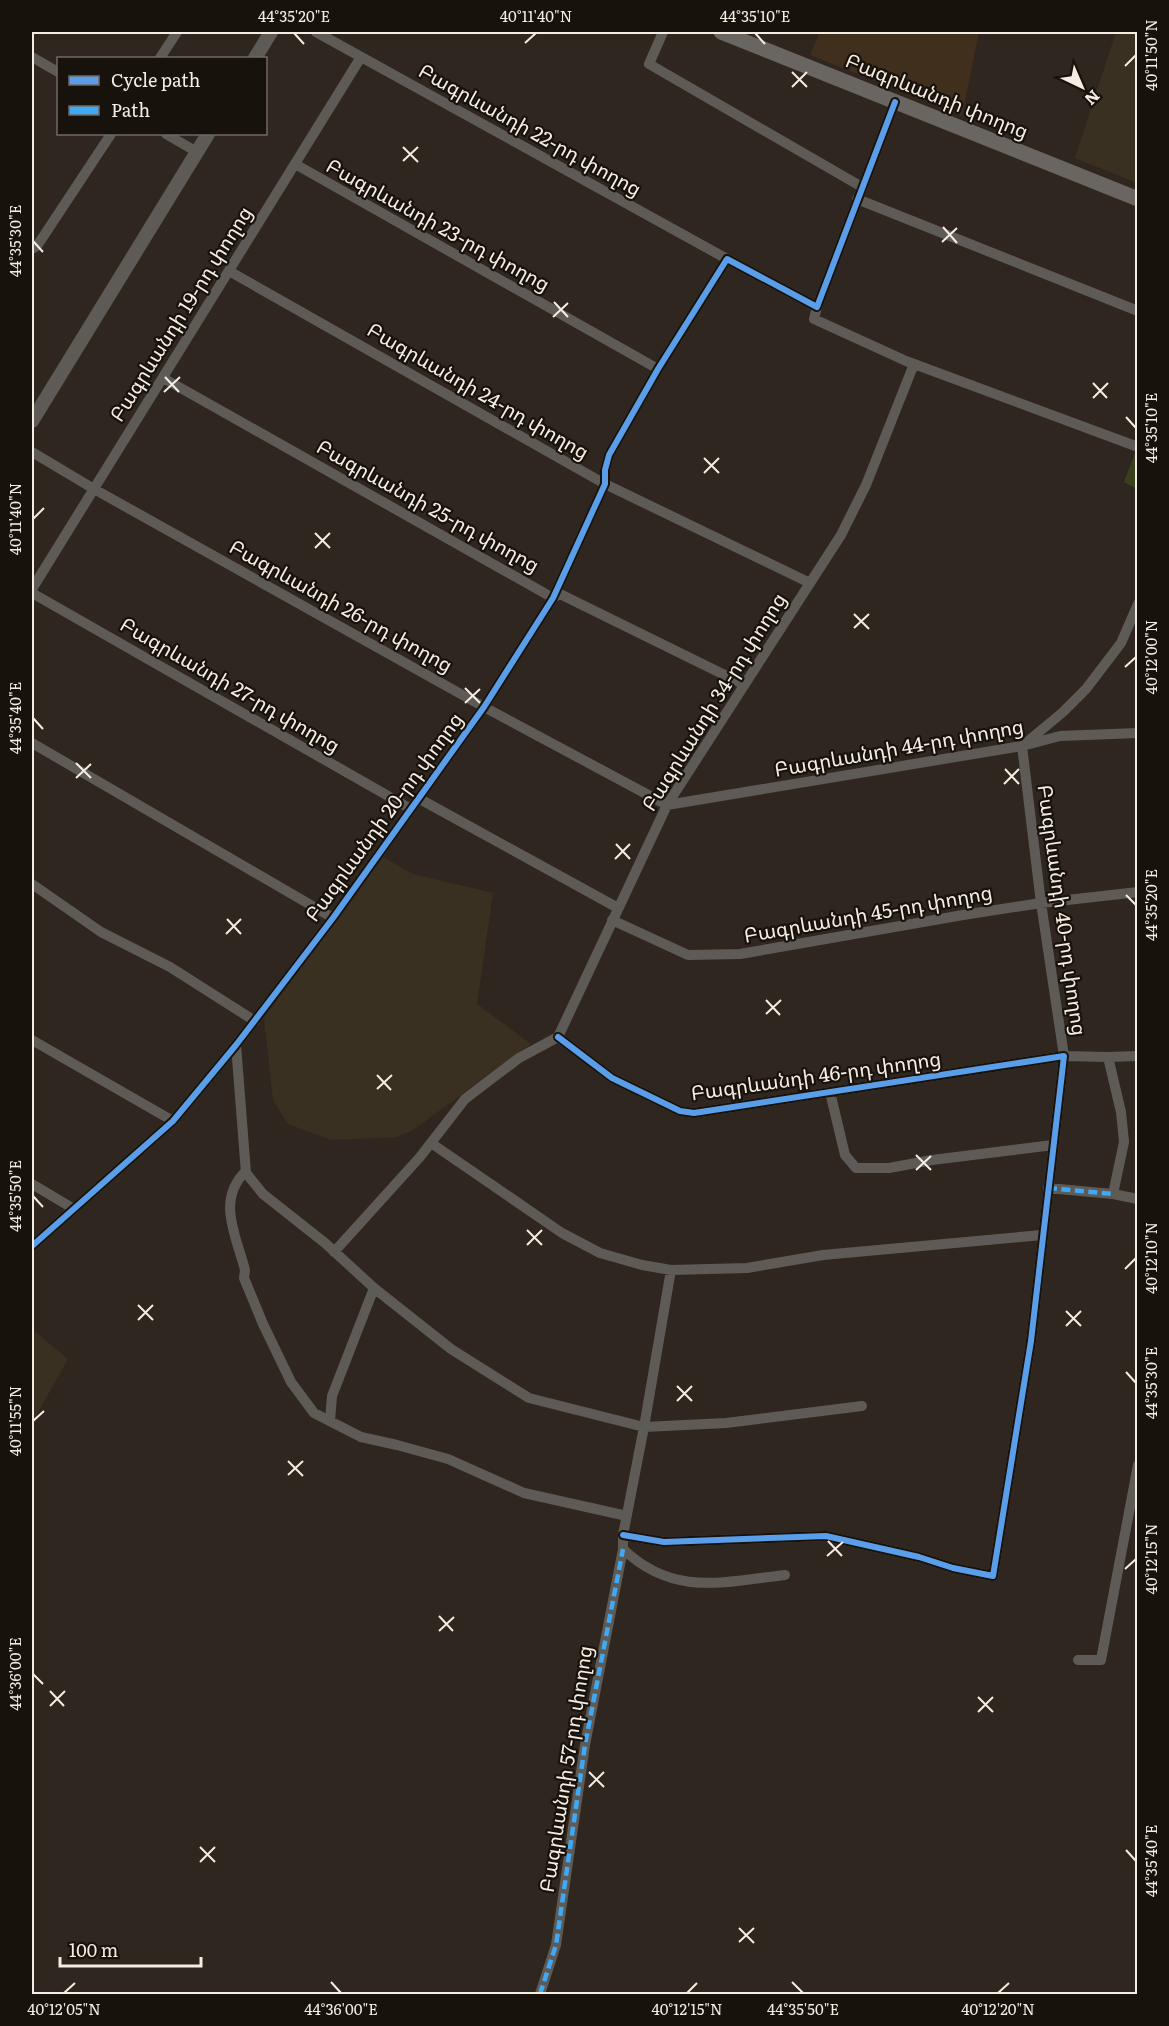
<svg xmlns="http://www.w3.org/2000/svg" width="1169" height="2026" font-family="Literata,'Noto Sans Armenian',serif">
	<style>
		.built { fill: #3f2f1c }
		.industrial { fill: #393021 }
		.green { fill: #3a3f1c }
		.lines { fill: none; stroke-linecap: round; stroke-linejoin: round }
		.minor { stroke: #5e5b57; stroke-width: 10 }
		.tertiary { stroke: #5e5b57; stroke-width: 14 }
		.secondary { stroke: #696661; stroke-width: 15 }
		.quiet { stroke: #3fa9f5; stroke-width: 4.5; stroke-dasharray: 9 4.5; stroke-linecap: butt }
		.cycleway-casing { stroke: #18120c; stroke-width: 10 }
		.cycleway { stroke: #5a9eea; stroke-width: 6 }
		.ticks { fill: none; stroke: #f5ece2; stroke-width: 2 }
		.labels { text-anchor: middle; stroke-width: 4.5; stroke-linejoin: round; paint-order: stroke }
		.street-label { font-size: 20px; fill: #f5ece2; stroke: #18120c }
		.neatline { fill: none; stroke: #f5ece2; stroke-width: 2 }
		.ticks-label { font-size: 15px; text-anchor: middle; fill: #f5ece2 }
	</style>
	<rect width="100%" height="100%" fill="#2f271f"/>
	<path class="built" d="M 820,32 L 979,32 L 962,116 L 810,55 Z"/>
	<path class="industrial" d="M 1116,32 L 1137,32 L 1137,183 L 1075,158 Z
		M 383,857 L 413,874 L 493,893 L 477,1004 L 531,1044 L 413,1130 L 397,1137 L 331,1140 L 288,1124 L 273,1100 L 264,1018 Z
		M 32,1329 L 68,1359 L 32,1423 Z"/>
	<path class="green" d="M 1135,453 L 1137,454 L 1137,489 L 1124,482 Z"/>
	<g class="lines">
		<path class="minor" d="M 316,32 L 727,259
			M 663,32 L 649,64 L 862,187
			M 32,57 L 58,72
			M 160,58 L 177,32
			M 166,134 L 197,152
			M 295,164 L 658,369
			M 857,199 L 1138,311
			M 32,249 L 37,246 L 111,134
			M 229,271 L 605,484 L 810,583
			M 817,307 L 814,319 L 906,361 L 1138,447
			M 163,378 L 553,598 L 560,594 L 743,684
			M 32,452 L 94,489 L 484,707 L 667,805 L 1022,746 L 1060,736 L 1138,733
			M 32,589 L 361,57
			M 32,593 L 411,809
			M 1027,742 L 1063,712 L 1086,689 L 1121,643 L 1138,604
			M 32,743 L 333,918
			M 1022,746 L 1041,903 L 1064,1056 L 1108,1057 L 1121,1112 L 1124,1142 L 1113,1194 L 1138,1199
			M 418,798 L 618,908
			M 32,884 L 101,932 L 170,967 L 255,1021
			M 612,920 L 688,955 L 740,954 L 963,915 L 1041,903 L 1138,892
			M 558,1037 L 612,1078 L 680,1111 L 694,1113 L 1064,1056 L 1031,1341 L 993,1576 L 953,1568 L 919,1557 L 826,1536 L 664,1542 L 623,1535
			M 32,1040 L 173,1121
			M 236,1045 L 246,1173 L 263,1194 L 325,1243 L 374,1288 L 451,1349 L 529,1398 L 644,1427 L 623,1535 L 623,1549 C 673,1597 723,1582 785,1575
			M 1108,1057 L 1138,1056
			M 830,1092 L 845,1155 L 856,1168 L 889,1168 L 932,1160 L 1053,1145
			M 431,1143 L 562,1233 L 600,1253 L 642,1265 L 671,1270 L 747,1268 L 823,1255 L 1042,1235
			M 246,1171 C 216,1200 236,1235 245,1270 L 244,1278 L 263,1324 L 291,1382 L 314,1413 L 361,1437 L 397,1445 L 448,1459 L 524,1493 L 627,1516
			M 32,1184 L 74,1209
			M 1048,1188 L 1113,1194
			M 32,1246 L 173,1121 L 236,1045 L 333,918 L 484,707 L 553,598 L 605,484 L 605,470 L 609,455 L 658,369 L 727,259 L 817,307 L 895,102
			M 334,1252 L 420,1157 L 465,1099 L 519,1058 L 558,1037 L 667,805 L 841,535 L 866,485 L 914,364
			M 671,1270 L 644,1427 L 726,1423 L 862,1406
			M 330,1421 L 332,1396 L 374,1288
			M 1078,1660 L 1101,1660 L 1138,1465
			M 540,1994 L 556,1945 L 585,1745 L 623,1549"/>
		<path class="tertiary" d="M 255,58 L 271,32
			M 32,421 L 208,134"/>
		<path class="secondary" d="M 721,32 L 1138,199"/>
		<path class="quiet" d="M 1048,1188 L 1113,1194
			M 540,1994 L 556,1945 L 585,1745 L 623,1549"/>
		<defs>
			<path id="cycleway" d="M 558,1037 L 612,1078 L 680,1111 L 694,1113 L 1064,1056 L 1031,1341 L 993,1576 L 953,1568 L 919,1557 L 826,1536 L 664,1542 L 623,1535
				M 32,1246 L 173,1121 L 236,1045 L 333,918 L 484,707 L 553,598 L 605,484 L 605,470 L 609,455 L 658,369 L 727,259 L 817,307 L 895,102"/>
		</defs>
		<use href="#cycleway" class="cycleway-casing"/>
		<use href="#cycleway" class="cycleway"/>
	</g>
	<path class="ticks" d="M 294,33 L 304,44M 755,33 L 765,44M 525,43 L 536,33M 1125,66 L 1136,55M 792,72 L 807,87M 792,87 L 807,72M 403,147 L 418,162M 403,161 L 418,147M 943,227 L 957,243M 33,241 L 43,252M 942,242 L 957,228M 554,302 L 568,317M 553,317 L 568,303M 165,377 L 179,392M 1093,383 L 1107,398M 164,392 L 180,377M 1093,398 L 1108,383M 1126,417 L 1136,428M 704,458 L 719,473M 704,473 L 719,458M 33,519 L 44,508M 315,533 L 330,548M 315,548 L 330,533M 854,614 L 869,629M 854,628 L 869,614M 1125,667 L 1136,657M 465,688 L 480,703M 465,703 L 480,689M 33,718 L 43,729M 76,763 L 91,778M 1005,769 L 1019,784M 76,778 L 91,764M 1004,784 L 1019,769M 616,844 L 630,859M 615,859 L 630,844M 1126,895 L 1136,905M 227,919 L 241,934M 226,934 L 241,919M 766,1000 L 780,1015M 766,1014 L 781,1000M 377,1075 L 391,1090M 377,1089 L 392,1075M 916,1155 L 931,1170M 916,1170 L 931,1156M 33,1196 L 43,1207M 527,1230 L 542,1245M 527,1245 L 542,1230M 1125,1269 L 1136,1258M 138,1305 L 153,1320M 1066,1311 L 1081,1326M 138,1320 L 153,1305M 1066,1326 L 1081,1311M 1126,1372 L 1136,1383M 677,1386 L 692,1401M 677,1401 L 692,1386M 33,1421 L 44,1411M 288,1461 L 303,1476M 288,1475 L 303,1461M 828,1541 L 842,1556M 827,1556 L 843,1542M 1125,1569 L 1136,1559M 439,1616 L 453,1631M 439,1631 L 454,1617M 33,1674 L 43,1684M 50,1691 L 64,1706M 978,1697 L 993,1712M 50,1706 L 65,1691M 978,1712 L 993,1697M 589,1772 L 604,1787M 589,1787 L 604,1772M 200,1847 L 215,1862M 1126,1850 L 1136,1861M 200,1862 L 215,1847M 739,1928 L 754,1943M 739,1942 L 754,1928M 331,1982 L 341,1993M 792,1982 L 803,1993M 64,1993 L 75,1983M 687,1993 L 697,1983M 998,1993 L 1009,1983"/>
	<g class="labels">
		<g class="street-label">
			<text transform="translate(937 96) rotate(22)" y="7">Բագրևանդի փողոց</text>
			<text transform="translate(530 130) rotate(29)" y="7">Բագրևանդի 22-րդ փողոց</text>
			<text transform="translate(438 225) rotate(29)" y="7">Բագրևանդի 23-րդ փողոց</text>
			<text transform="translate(181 314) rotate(-58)" y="7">Բագրևանդի 19-րդ փողոց</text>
			<text transform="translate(478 391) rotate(30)" y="7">Բագրևանդի 24-րդ փողոց</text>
			<text transform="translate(428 506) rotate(29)" y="7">Բագրևանդի 25-րդ փողոց</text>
			<text transform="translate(341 606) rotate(29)" y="7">Բագրևանդի 26-րդ փողոց</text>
			<text transform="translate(230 685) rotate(30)" y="7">Բագրևանդի 27-րդ փողոց</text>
			<text transform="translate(714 702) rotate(-58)" y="7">Բագրևանդի 34-րդ փողոց</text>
			<text transform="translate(899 748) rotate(-10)" y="7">Բագրևանդի 44-րդ փողոց</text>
			<text transform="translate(384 817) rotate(-54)" y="7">Բագրևանդի 20-րդ փողոց</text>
			<text transform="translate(1062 910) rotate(82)" y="7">Բագրևանդի 40-րդ փողոց</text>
			<text transform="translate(868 914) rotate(-10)" y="7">Բագրևանդի 45-րդ փողոց</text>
			<text transform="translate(816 1076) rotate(-8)" y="7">Բագրևանդի 46-րդ փողոց</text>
			<text transform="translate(566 1769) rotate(-81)" y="7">Բագրևանդի 57-րդ փողոց</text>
		</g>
	</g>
	<rect width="1169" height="2026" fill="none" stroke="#18120c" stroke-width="66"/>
	<rect x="57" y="57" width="210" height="78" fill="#18120c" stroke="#706962" stroke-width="1.5"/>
	<rect x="69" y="76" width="30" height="9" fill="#5a9eea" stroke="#706962" stroke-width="1.5"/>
	<text x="111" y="87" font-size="18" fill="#f5ece2">Cycle path</text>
	<rect x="69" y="106" width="30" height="9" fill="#3fa9f5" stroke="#706962" stroke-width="1.5"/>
	<text x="111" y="117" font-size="18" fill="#f5ece2">Path</text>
	<g transform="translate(1082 87) rotate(136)" stroke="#18120c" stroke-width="4.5" paint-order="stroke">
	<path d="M0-4.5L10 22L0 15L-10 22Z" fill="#f5ece2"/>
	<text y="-9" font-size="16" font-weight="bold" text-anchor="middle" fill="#f5ece2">N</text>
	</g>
	<path d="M60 1957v9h141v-9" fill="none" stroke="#f5ece2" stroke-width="3"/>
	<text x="69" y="1957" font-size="18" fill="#f5ece2" stroke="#18120c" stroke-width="4.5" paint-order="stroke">100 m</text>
	<rect x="33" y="33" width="1103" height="1960" class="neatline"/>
	<g class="ticks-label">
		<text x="294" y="22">44°35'20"E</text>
		<text x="536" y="22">40°11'40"N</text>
		<text x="755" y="22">44°35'10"E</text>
		<text transform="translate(1152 55) rotate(-90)" y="5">40°11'50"N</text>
		<text transform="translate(16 241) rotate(-90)" y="5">44°35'30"E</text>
		<text transform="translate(1152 428) rotate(-90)" y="5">44°35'10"E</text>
		<text transform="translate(16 519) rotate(-90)" y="5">40°11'40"N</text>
		<text transform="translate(1152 657) rotate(-90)" y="5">40°12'00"N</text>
		<text transform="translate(16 718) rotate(-90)" y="5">44°35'40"E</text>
		<text transform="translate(1152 905) rotate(-90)" y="5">44°35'20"E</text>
		<text transform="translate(16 1196) rotate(-90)" y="5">44°35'50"E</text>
		<text transform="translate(1152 1258) rotate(-90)" y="5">40°12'10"N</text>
		<text transform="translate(1152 1383) rotate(-90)" y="5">44°35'30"E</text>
		<text transform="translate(16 1421) rotate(-90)" y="5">40°11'55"N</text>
		<text transform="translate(1152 1559) rotate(-90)" y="5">40°12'15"N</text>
		<text transform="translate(16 1674) rotate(-90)" y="5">44°36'00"E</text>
		<text transform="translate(1152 1861) rotate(-90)" y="5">44°35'40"E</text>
		<text x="64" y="2015">40°12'05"N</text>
		<text x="341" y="2015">44°36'00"E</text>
		<text x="687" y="2015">40°12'15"N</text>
		<text x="803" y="2015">44°35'50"E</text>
		<text x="998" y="2015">40°12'20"N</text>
	</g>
</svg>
